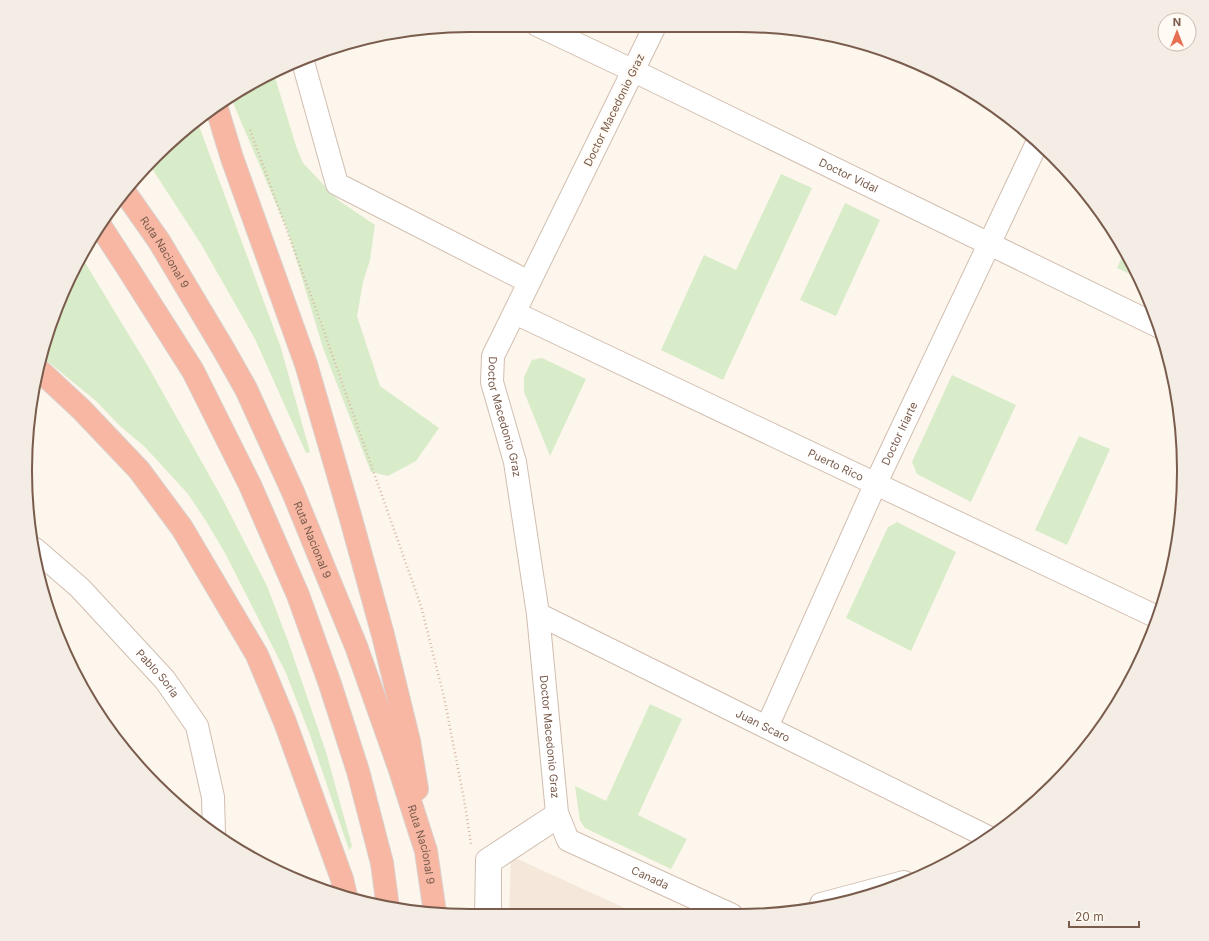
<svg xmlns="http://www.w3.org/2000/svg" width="1209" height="941" font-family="Inter,sans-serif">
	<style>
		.residential { fill: #f5e8da }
		.green { fill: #d8ecc9 }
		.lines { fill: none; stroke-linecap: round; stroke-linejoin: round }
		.minor-casing { stroke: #d1beb0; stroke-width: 24 }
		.highway-casing { stroke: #dad1cd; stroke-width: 24 }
		.path { stroke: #d9b8a5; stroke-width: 2.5; stroke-dasharray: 1 3; stroke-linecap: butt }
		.minor { stroke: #fff; stroke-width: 22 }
		.highway { stroke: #f7b7a3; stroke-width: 22 }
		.labels { text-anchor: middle; stroke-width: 4; stroke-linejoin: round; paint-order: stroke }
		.street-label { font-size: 11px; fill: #7a5c4d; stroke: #fffaf3 }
		.rim { fill: none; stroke: #7a5c4d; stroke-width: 2 }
	</style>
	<rect width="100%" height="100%" fill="#fdf6ec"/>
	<path class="residential" d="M 511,856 L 640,915 L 509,916 Z"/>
	<path class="green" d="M 274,74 L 296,146 L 303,163 L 338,200 L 375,225 L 370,260 L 363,282 L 357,316 L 380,386 L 439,428 L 416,461 L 388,476 L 371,472 L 323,348 L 288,232 L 231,98 L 248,85 Z
		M 198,123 L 281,348 L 310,452 L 306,453 L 255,339 L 201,244 L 149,164 L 155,156 Z
		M 781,174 L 812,188 L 723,380 L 661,350 L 704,255 L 736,270 Z
		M 845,203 L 880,220 L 836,316 L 800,300 Z
		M 1125,250 L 1138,278 L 1117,268 Z
		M 81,256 L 149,368 L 222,498 L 267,586 L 289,644 L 326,752 L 352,846 L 349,850 L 310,735 L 286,673 L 225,553 L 206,521 L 188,494 L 145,447 L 121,427 L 96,401 L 40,355 Z
		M 542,358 L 586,379 L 550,456 L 524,392 L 524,377 L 532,360 Z
		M 952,375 L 1016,405 L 971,502 L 917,474 L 912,462 Z
		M 1079,436 L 1110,449 L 1067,545 L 1035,530 Z
		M 897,522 L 956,552 L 911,651 L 846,618 L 888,527 Z
		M 650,704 L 682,719 L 638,815 L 687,839 L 671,869 L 585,828 L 580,821 L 575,786 L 606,801 Z"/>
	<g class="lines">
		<defs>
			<g id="minor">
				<path id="s1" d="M 537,25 L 634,71 L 1160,327"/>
				<path id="s2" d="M 655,26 L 493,356 L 492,382 L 515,462 L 538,614 L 557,813 L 568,840 L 732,915"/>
				<path d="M 303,62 L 337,184 L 529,282"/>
				<path id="s3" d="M 515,313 L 1157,617"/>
				<path id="s4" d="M 35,549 L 80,588 L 165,680 L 197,726 L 213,797 L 214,834"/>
				<path id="s5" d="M 538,614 L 988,837"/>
				<path id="s6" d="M 767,727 L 875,485 L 1037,143"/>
				<path d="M 821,904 L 904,882"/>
				<path d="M 486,916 L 487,860 L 554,816 L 555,819 L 490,862 L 490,916"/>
			</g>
			<g id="highway">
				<path d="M 217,109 L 232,158 L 306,364 L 351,519 L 383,635 L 409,741 L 417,789"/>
				<path id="s7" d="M 126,194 L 159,241 L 224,350 L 246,389 L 293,492 L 356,646 L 399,767 L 426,851 L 435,913"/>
				<path d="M 101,227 L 127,267 L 193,371 L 250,485 L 298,595 L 330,684 L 358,771 L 382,863 L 388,908"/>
				<path d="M 38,369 L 82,410 L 139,470 L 182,528 L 257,655 L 285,722 L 342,879 L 346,896"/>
			</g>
		</defs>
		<use href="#minor" class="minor-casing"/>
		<use href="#highway" class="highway-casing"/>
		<path class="path" d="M 250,130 L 321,323 L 421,606 L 444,697 L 464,799 L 471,844"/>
		<use href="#minor" class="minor"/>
		<use href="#highway" class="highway"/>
	</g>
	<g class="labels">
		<g class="street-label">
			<text transform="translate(614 110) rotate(-64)" y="4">Doctor Macedonio Graz</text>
			<text dy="4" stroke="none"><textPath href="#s1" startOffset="346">Doctor Vidal</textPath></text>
			<text dy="4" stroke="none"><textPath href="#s7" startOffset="70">Ruta Nacional 9</textPath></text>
			<text dy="4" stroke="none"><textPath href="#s2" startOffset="430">Doctor Macedonio Graz</textPath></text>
			<text dy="4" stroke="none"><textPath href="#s6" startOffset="322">Doctor Iriarte</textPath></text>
			<text dy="4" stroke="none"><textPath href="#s3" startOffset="355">Puerto Rico</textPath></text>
			<text dy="4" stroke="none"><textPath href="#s7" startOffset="394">Ruta Nacional 9</textPath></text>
			<text dy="4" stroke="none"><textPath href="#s4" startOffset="175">Pablo Soria</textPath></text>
			<text dy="4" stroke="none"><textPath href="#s5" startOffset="251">Juan Scaro</textPath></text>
			<text dy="4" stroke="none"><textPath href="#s2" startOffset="754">Doctor Macedonio Graz</textPath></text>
			<text dy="4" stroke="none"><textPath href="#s7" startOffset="718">Ruta Nacional 9</textPath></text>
			<text dy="4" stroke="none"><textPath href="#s2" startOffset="950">Canada</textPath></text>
		</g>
	</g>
	<path d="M0 0H1209V941H0ZM470 32H739A438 438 0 0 1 1177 470V471A438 438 0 0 1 739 909H470A438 438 0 0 1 32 471V470A438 438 0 0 1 470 32Z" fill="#f4ede6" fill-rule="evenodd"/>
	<path class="rim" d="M470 32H739A438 438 0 0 1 1177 470V471A438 438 0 0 1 739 909H470A438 438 0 0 1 32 471V470A438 438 0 0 1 470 32Z"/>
	<g transform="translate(1177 32)"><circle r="19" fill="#fffaf3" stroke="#cabbb1"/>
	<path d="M0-3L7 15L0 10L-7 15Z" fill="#e76f51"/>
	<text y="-6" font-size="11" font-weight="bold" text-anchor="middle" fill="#7a5c4d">N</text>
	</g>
	<path d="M1069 921v6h70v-6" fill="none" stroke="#7a5c4d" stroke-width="2"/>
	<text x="1075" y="921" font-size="12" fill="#7a5c4d" stroke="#fffaf3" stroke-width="3" paint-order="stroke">20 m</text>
</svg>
